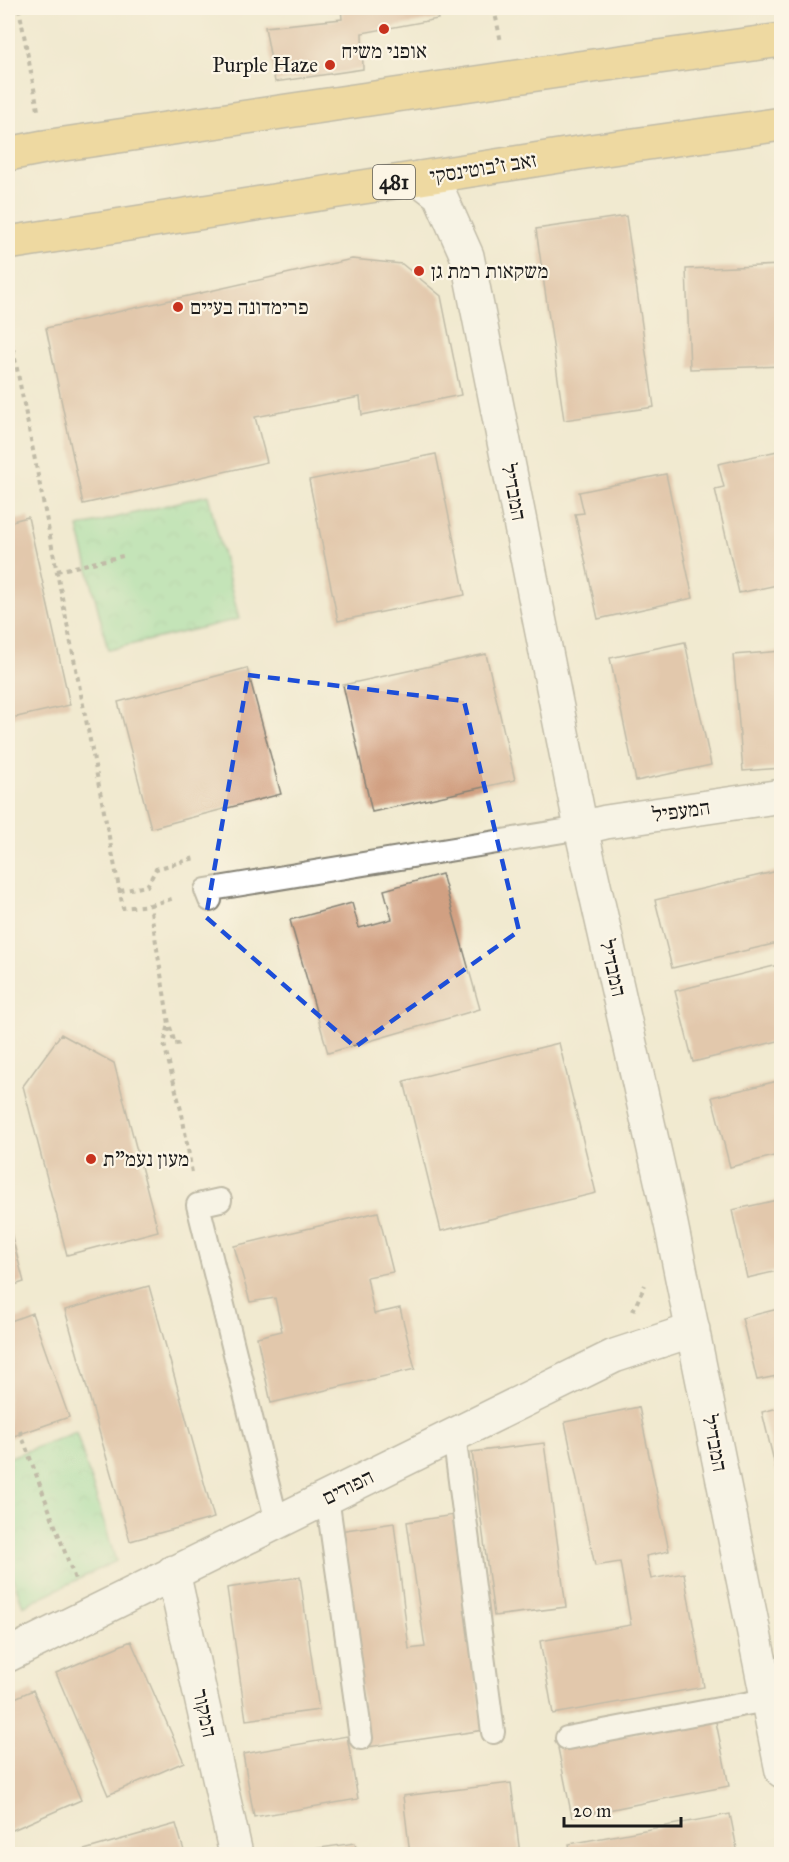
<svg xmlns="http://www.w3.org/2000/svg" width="789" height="1862" font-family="'IM FELL Great Primer','Frank Ruhl Libre',serif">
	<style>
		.park { fill: url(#park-crowns); stroke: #567c5c; stroke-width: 1.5 }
		.building { fill: #d1a082 }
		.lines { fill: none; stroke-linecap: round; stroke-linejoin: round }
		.lane-casing { stroke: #868376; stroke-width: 26 }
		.street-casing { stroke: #868376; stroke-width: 36 }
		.primary-casing { stroke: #868376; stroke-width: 36 }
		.path { stroke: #868376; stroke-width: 4; stroke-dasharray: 4.5 4.5; stroke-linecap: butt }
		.lane { stroke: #fff; stroke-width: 22 }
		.street { stroke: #fff; stroke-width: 33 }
		.primary { stroke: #ecc669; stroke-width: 33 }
		.marked { fill: none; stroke: #1d4ed8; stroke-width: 4.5; stroke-dasharray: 12 8; stroke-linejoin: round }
		.poi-dot { fill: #c8321e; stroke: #fcf5e5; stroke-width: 2 }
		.labels { text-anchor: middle; stroke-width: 4.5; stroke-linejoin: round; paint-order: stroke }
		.shield { fill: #fcf5e5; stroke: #5f5d58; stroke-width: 1.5 }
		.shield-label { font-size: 20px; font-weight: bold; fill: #1c1c1c }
		.poi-label { font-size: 21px; fill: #1c1c1c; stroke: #fcf5e5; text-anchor: start }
		.street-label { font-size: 21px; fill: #1c1c1c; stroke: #fcf5e5 }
	</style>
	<defs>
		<pattern id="park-crowns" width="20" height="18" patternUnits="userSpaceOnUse" patternTransform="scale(1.5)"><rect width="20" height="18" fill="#8fdd9b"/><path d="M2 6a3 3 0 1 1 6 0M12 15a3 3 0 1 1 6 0" fill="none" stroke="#7bbd85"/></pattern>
	</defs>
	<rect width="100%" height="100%" fill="#fcf5e5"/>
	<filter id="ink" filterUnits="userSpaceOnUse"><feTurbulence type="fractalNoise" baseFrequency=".0167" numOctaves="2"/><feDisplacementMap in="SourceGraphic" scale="12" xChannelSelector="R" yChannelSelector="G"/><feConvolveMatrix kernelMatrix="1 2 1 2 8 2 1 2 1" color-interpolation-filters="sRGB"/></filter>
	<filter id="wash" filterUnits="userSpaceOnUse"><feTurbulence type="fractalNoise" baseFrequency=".008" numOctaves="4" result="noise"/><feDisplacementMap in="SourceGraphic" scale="24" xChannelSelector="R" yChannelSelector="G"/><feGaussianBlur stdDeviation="1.35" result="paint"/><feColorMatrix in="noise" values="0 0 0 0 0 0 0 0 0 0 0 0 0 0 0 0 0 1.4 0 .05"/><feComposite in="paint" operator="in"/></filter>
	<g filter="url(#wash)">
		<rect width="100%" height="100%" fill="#f1ead0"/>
		<path class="park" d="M 208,495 L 239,619 L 108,650 L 78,527 Z
			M 76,1432 L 116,1561 L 23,1606 L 8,1564 L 8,1458 Z"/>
		<g id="blocks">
			<path class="building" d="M 341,8 L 436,8 L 438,19 L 362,33 L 363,69 L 275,82 L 265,27 L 342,19 Z
				M 626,216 L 654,407 L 564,420 L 536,229 Z
				M 352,259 L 402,264 L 441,296 L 461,395 L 362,415 L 360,397 L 255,417 L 267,462 L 83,504 L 46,328 Z
				M 782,265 L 782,366 L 690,369 L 686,269 Z
				M 782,450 L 782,584 L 739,593 L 715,489 L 724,487 L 718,464 Z
				M 436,454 L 465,595 L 338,621 L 309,480 Z
				M 666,474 L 693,598 L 598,619 L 575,514 L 584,513 L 579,492 Z
				M 28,517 L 70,705 L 8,719 L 8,522 Z
				M 685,642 L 711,765 L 636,781 L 610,658 Z
				M 782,651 L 782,768 L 743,771 L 733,655 Z
				M 486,654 L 515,780 L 372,812 L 343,685 Z
				M 247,668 L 281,794 L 151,828 L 118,702 Z
				M 782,870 L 782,942 L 672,968 L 655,900 Z
				M 442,874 L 480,1009 L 328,1053 L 290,920 L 352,903 L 359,928 L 392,919 L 384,890 Z
				M 782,964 L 782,1040 L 693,1062 L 675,991 Z
				M 61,1034 L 114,1063 L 158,1231 L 67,1255 L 23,1086 Z
				M 559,1043 L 596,1193 L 441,1231 L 404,1081 Z
				M 782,1080 L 782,1154 L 730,1167 L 712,1097 Z
				M 782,1199 L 782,1270 L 747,1278 L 732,1210 Z
				M 378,1212 L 393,1272 L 367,1277 L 374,1314 L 400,1308 L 415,1369 L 271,1403 L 257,1337 L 282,1331 L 275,1298 L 250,1302 L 234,1246 Z
				M 8,1222 L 24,1282 L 8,1287 Z
				M 149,1286 L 214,1518 L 130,1541 L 65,1310 Z
				M 782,1308 L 782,1375 L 757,1380 L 742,1318 Z
				M 32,1313 L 69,1417 L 8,1438 L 8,1322 Z
				M 639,1407 L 669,1551 L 646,1556 L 651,1579 L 684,1573 L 704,1687 L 553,1714 L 540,1641 L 631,1625 L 620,1562 L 595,1566 L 565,1422 Z
				M 782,1407 L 782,1481 L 779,1482 L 762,1412 Z
				M 544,1443 L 566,1607 L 494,1616 L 472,1452 Z
				M 454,1515 L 484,1730 L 368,1747 L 339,1531 L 394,1523 L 409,1649 L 425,1647 L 407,1522 Z
				M 300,1577 L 319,1710 L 246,1720 L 227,1588 Z
				M 131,1641 L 184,1762 L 108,1795 L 56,1673 Z
				M 33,1690 L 81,1800 L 8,1832 L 8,1701 Z
				M 715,1717 L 729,1786 L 572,1817 L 558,1748 Z
				M 347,1736 L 358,1799 L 254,1817 L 243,1754 Z
				M 511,1783 L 520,1854 L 410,1854 L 403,1796 Z
				M 730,1814 L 738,1854 L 571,1854 L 569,1844 Z
				M 176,1824 L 185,1854 L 70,1854 Z
				M 355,1843 L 357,1854 L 286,1854 L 285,1853 Z"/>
		</g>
	</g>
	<g filter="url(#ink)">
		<use href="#blocks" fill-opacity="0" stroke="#868376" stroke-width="1.5"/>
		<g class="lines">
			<defs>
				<path id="lane" d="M 210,900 L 206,890 L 581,828
					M 220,1200 L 198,1205 L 277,1522
					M 454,1435 L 493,1732
					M 327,1497 L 361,1738
					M 567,1738 L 766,1700"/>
				<path id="street" d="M 418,178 L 440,195 L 467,256 L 581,828 L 671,1224 L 782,1771
					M 581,828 L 606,822 L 782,796
					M 173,1572 L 236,1854
					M 8,1655 L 614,1356 L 693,1330"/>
				<path id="primary" d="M 8,154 L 44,147 L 578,68 L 782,40
					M 8,243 L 591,151 L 782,124"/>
			</defs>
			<use href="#lane" class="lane-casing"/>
			<use href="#street" class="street-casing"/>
			<use href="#primary" class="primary-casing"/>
			<path class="path" d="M 19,8 L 38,110
				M 494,8 L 501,42
				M 8,323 L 123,908 L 150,905 L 169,1024 L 164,1044 L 182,1114 L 192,1173
				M 57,571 L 123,556
				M 120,891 L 147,886 L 156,869 L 195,858
				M 150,905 L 175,898
				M 170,1027 L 175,1044 L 183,1043
				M 633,1311 L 645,1285
				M 20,1431 L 76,1582"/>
			<use href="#lane" class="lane"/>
			<use href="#street" class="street"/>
			<use href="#primary" class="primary"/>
		</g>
	</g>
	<path d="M0 0H789V1862H0ZM 248,675 L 464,701 L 519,931 L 355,1047 L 206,917 Z" fill="#f1ead0" fill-opacity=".55" fill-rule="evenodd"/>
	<path class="marked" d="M 248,675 L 464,701 L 519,931 L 355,1047 L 206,917 Z"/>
	<g class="poi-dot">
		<circle cx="384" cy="29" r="6"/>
		<circle cx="330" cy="65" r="6"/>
		<circle cx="419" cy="271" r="6"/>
		<circle cx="178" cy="307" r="6"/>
		<circle cx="91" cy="1159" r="6"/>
	</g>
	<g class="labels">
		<rect class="shield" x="373" y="165" width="42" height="34" rx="4.5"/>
		<g class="shield-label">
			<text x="394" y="189">481</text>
		</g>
		<g class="poi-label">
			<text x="384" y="58" text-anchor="middle">אופני משיח</text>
			<text x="318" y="72" text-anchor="end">Purple Haze</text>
			<text x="431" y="278">משקאות רמת גן</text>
			<text x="190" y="314">פרימדונה בעיים</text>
			<text x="103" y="1166">מעון נעמ"ת</text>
		</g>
		<g class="street-label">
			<text transform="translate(483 168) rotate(-9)" y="7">זאב ז'בוטינסקי</text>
			<text transform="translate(514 492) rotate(79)" y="7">המבדיל</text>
			<text transform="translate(681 811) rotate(-8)" y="7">המעפיל</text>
			<text transform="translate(613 968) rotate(77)" y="7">המבדיל</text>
			<text transform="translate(715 1443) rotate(79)" y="7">המבדיל</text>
			<text transform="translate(348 1487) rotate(-26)" y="7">הפודים</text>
			<text transform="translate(205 1713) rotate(78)" y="7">המקור</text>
		</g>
	</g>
	<rect width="789" height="1862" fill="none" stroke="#fcf5e5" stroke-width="30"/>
	<path d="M564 1817v9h117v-9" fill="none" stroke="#1c1c1c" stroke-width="3"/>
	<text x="573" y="1817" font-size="18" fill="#1c1c1c" stroke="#fcf5e5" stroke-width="4.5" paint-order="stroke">20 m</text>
</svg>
